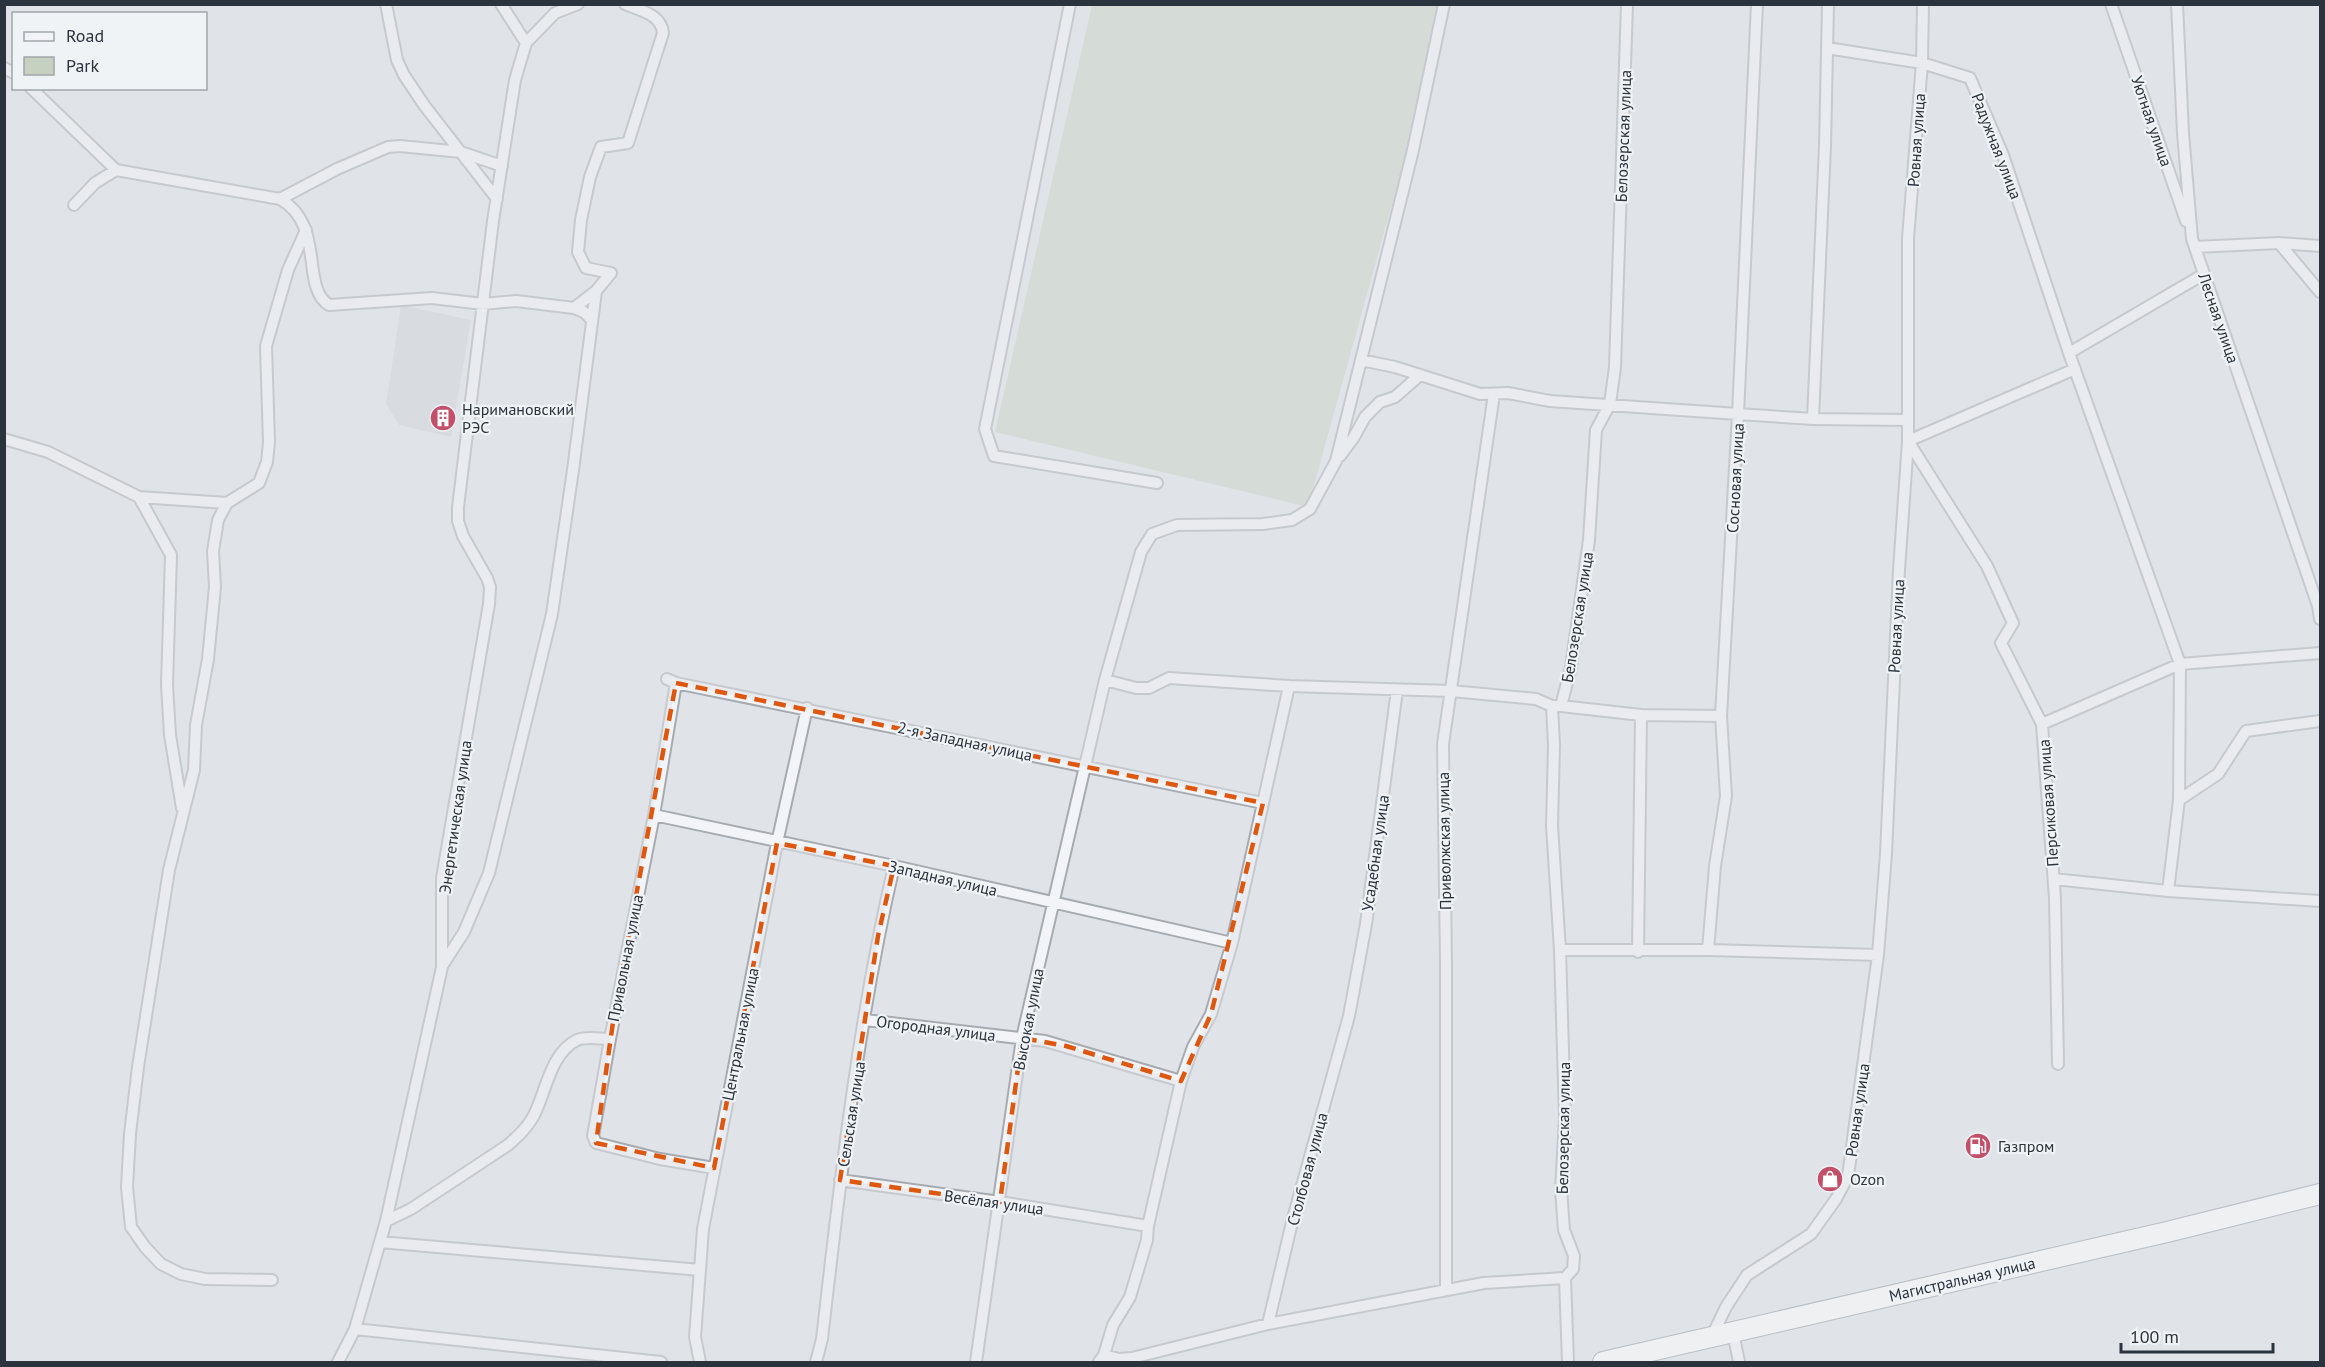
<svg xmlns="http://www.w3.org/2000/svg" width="2325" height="1367" font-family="'PT Sans',sans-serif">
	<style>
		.built { fill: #cfd3da }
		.green { fill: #c7d1c2 }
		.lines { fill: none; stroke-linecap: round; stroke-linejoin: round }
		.street-casing { stroke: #a6abb2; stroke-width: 14 }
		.highway-casing { stroke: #89929d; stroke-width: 22 }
		.street { stroke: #f3f4f7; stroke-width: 10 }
		.highway { stroke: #fff; stroke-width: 20 }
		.marked { fill: none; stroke: #de570e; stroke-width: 4.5; stroke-dasharray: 12 8; stroke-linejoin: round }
		.labels { text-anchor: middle; stroke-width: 4.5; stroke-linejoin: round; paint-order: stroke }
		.street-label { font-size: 16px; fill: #2a333e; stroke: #f0f3f6 }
		.poi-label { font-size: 16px; fill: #2a333e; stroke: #f0f3f6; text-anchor: start }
	</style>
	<rect width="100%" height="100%" fill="#e0e4e8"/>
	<path class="built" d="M 401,305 L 471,320 L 451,437 L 399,425 L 386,404 Z"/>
	<path class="green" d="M 1092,5 L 1447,5 L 1308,507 L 995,432 Z"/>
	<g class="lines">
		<defs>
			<path id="street" d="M 386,4 L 397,60 L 404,75 L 424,105 L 497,199
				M 501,4 L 526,43
				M 1070,4 L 985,429 L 994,456 L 1157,483
				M 2111,4 L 2186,221
				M 2177,4 L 2183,133 L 2192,239 L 2318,606 L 2320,619
				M 1827,48 L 1922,63 L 1970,78 L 2003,155 L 2069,353 L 2180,664 L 2179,800
				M 4,68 L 14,73
				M 31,88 L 116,170
				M 280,199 L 337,169 L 388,147 L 400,146 L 461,152 L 502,166
				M 74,205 L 95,183 L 116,170 L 280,199 C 326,225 300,287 329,305 L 432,298 L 483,304 L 516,301 L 574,308 L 584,312 L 592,320
				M 2279,243 L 2320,292
				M 2195,247 L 2279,243 L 2320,246
				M 574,308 L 596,291
				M 2069,353 L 2204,274
				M 1361,360 L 1395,367 L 1480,394 L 1508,393 L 1550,401 L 1738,414 L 1813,419 L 1908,420
				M 1813,419 L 1825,146 L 1828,4
				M 4,439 L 48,452 L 139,497 L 171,555 L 167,685 L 170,735 L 182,808
				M 1340,456 L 1354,437 L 1365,417 L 1380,402 L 1395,397 L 1420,375
				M 139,497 L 227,503
				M 667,679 L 676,683 L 1263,803
				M 1105,680 L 1136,688 L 1149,688 L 1169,678 L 1289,686 L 1451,691 L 1536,699 L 1552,706
				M 1561,706 L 1641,715 L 1721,716
				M 2320,721 L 2246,731 L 2218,774 L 2179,800 L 2168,891 L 2320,901
				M 2042,724 L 2180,664 L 2320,653
				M 654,815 L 894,866 L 1232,943
				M 2054,879 L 2168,891
				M 1560,950 L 1708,950 L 1878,955
				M 1708,950 L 1715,866 L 1726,796 L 1721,716 L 1738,414 L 1757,4
				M 1638,952 L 1641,715
				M 442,966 L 464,932 L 489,873 L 552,614 L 573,470 L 596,291 L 611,273 L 586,268 L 578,252 L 581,220 L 590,177 L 601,147 L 628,143 L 663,33 C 661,14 641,11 625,4
				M 865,1020 L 1045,1041 L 1181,1081
				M 610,1039 L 593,1136 L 596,1143 L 660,1159 L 714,1168
				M 2058,1064 L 2055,898 L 2042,724 L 2001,643 L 2013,623 L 1987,566 L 1908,441 L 2075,369
				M 840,1180 L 1000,1202 L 1148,1226
				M 386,1221 L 411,1209 L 508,1145 C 518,1136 527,1128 533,1117 C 546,1093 550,1053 577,1040 C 586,1036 600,1039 610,1039 L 654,815 L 676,683
				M 380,1242 L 700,1270
				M 272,1280 L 205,1279 L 181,1274 L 161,1264 L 145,1247 L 131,1227 L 127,1187 L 130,1134 L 138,1067 L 169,870 L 194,770 L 196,725 L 208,659 L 215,587 L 213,551 L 218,520 L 227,503 L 259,483 L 267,462 L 269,442 L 266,346 L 288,270 L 306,230
				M 1446,1290 L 1446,963 L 1443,744 L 1494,394
				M 1268,1324 L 1293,1218 L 1349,1016 L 1366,924 L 1397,690
				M 355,1329 L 661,1362
				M 1733,1332 L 1739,1362
				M 1712,1336 L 1726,1307 L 1747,1275 L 1811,1234 L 1836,1199 L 1848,1176 L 1878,955 L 1886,854 L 1899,570 L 1908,441 L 1908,238 L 1922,63 L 1923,4
				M 1104,1355 L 1113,1325 L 1130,1297 L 1147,1240 L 1148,1226 L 1181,1081 L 1193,1047 L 1211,1014 L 1232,943 L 1289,686
				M 338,1362 L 355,1329 L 386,1221 L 442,967 L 442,878 L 489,604 L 490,587 L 487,578 L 463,536 L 458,521 L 458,507 L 493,221 L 515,80 L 526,43 L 555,13 L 578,4
				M 700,1362 L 695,1337 L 703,1229 L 777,843 L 807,708
				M 816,1362 L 822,1339 C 840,1181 858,1021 894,866
				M 976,1362 L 1022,1038 L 1105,680 L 1141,552 L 1152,534 L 1177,525 L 1263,524 L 1292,520 L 1310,509 L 1336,461 L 1413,150 L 1444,4
				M 1099,1362 L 1104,1355 L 1119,1359 L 1132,1358 L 1268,1324 L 1484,1283 L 1565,1278
				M 1568,1362 L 1565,1278 L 1573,1269 L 1574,1256 L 1564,1230 L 1561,1189 L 1565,1118 L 1560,950 L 1552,826 L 1554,745 L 1552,706 L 1561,706 L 1571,667 L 1589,540 L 1596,430 L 1610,404 L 1615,367 L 1627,4"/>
			<path id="highway" d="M 1603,1362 L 2167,1232 L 2320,1194"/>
		</defs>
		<use href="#street" class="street-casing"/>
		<use href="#highway" class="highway-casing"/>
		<use href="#street" class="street"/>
		<use href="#highway" class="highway"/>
	</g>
	<path d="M0 0H2325V1367H0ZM 676,683 L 1263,803 L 1211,1014 L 1181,1081 L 1066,1046 L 1022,1038 L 1000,1202 L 840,1180 L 878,936 L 894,866 L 777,843 L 714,1168 L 596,1143 L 615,1008 Z" fill="#e0e4e8" fill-opacity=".55" fill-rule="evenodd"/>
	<path class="marked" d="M 676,683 L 1263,803 L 1211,1014 L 1181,1081 L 1066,1046 L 1022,1038 L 1000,1202 L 840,1180 L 878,936 L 894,866 L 777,843 L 714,1168 L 596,1143 L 615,1008 Z"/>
	<defs>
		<symbol id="building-disc" viewBox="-11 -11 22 22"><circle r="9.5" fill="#c25068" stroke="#f0f3f6"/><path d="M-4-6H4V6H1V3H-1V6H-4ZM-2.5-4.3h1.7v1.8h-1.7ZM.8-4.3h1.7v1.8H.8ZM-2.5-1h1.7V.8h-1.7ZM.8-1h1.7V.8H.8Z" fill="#fff"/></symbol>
		<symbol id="fuel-disc" viewBox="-11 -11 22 22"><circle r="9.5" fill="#c25068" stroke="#f0f3f6"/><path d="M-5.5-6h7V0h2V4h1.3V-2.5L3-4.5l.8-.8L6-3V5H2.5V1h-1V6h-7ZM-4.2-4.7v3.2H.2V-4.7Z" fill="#fff"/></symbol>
		<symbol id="shop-disc" viewBox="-11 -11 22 22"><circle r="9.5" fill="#c25068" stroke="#f0f3f6"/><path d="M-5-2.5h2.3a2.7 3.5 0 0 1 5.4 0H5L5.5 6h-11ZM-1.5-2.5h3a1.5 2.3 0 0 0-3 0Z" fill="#fff"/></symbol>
	</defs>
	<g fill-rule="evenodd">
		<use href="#building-disc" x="428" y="403" width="30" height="30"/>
		<use href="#fuel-disc" x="1963" y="1131" width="30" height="30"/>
		<use href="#shop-disc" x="1815" y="1164" width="30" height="30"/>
	</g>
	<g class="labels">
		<g class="street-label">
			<text transform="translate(2152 121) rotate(71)" y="6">Уютная улица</text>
			<text transform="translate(1623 136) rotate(-88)" y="6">Белозерская улица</text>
			<text transform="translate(1916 140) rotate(-86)" y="6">Ровная улица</text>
			<text transform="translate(1997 146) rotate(69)" y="6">Радужная улица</text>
			<text transform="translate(2219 318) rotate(71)" y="6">Лесная улица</text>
			<text transform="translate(1735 478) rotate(-87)" y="6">Сосновая улица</text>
			<text transform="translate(1577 617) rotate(-81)" y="6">Белозерская улица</text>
			<text transform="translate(1896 626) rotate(-87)" y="6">Ровная улица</text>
			<text transform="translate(965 741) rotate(12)" y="6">2-я Западная улица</text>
			<text transform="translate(2048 803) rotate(-94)" y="6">Персиковая улица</text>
			<text transform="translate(455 817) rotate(-82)" y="6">Энергетическая улица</text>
			<text transform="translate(1444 841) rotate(-91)" y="6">Приволжская улица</text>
			<text transform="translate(1375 853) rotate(-82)" y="6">Усадебная улица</text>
			<text transform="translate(943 878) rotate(13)" y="6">Западная улица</text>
			<text transform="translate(625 958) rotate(-79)" y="6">Привольная улица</text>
			<text transform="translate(1028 1019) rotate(-79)" y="6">Высокая улица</text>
			<text transform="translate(936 1028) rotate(7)" y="6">Огородная улица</text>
			<text transform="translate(740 1034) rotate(-79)" y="6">Центральная улица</text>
			<text transform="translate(1857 1110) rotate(-82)" y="6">Ровная улица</text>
			<text transform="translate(851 1114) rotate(-81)" y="6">Сельская улица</text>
			<text transform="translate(1563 1128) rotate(-89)" y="6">Белозерская улица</text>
			<text transform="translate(1307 1169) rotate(-75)" y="6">Столбовая улица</text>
			<text transform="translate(994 1202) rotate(8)" y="6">Весёлая улица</text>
			<text transform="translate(1962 1279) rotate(-13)" y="6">Магистральная улица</text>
		</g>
		<g class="poi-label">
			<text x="462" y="415">Наримановский<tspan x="462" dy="18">РЭС</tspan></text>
			<text x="1998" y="1152">Газпром</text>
			<text x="1850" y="1185">Ozon</text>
		</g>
	</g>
	<rect width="2325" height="1367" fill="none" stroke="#2a333e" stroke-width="12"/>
	<rect x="12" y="12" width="195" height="78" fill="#f0f3f6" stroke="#a1a6ac" stroke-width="1.5"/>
	<rect x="24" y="32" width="30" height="9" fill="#f3f4f7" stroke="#a1a6ac" stroke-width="1.5"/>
	<text x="66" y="42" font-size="18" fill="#2a333e">Road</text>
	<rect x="24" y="57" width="30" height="18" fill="#c7d1c2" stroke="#a1a6ac" stroke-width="1.5"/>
	<text x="66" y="72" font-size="18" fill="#2a333e">Park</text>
	<path d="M2121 1343v9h152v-9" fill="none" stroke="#2a333e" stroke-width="3"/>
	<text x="2130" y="1343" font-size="18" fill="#2a333e" stroke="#f0f3f6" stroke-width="4.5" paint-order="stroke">100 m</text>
</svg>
